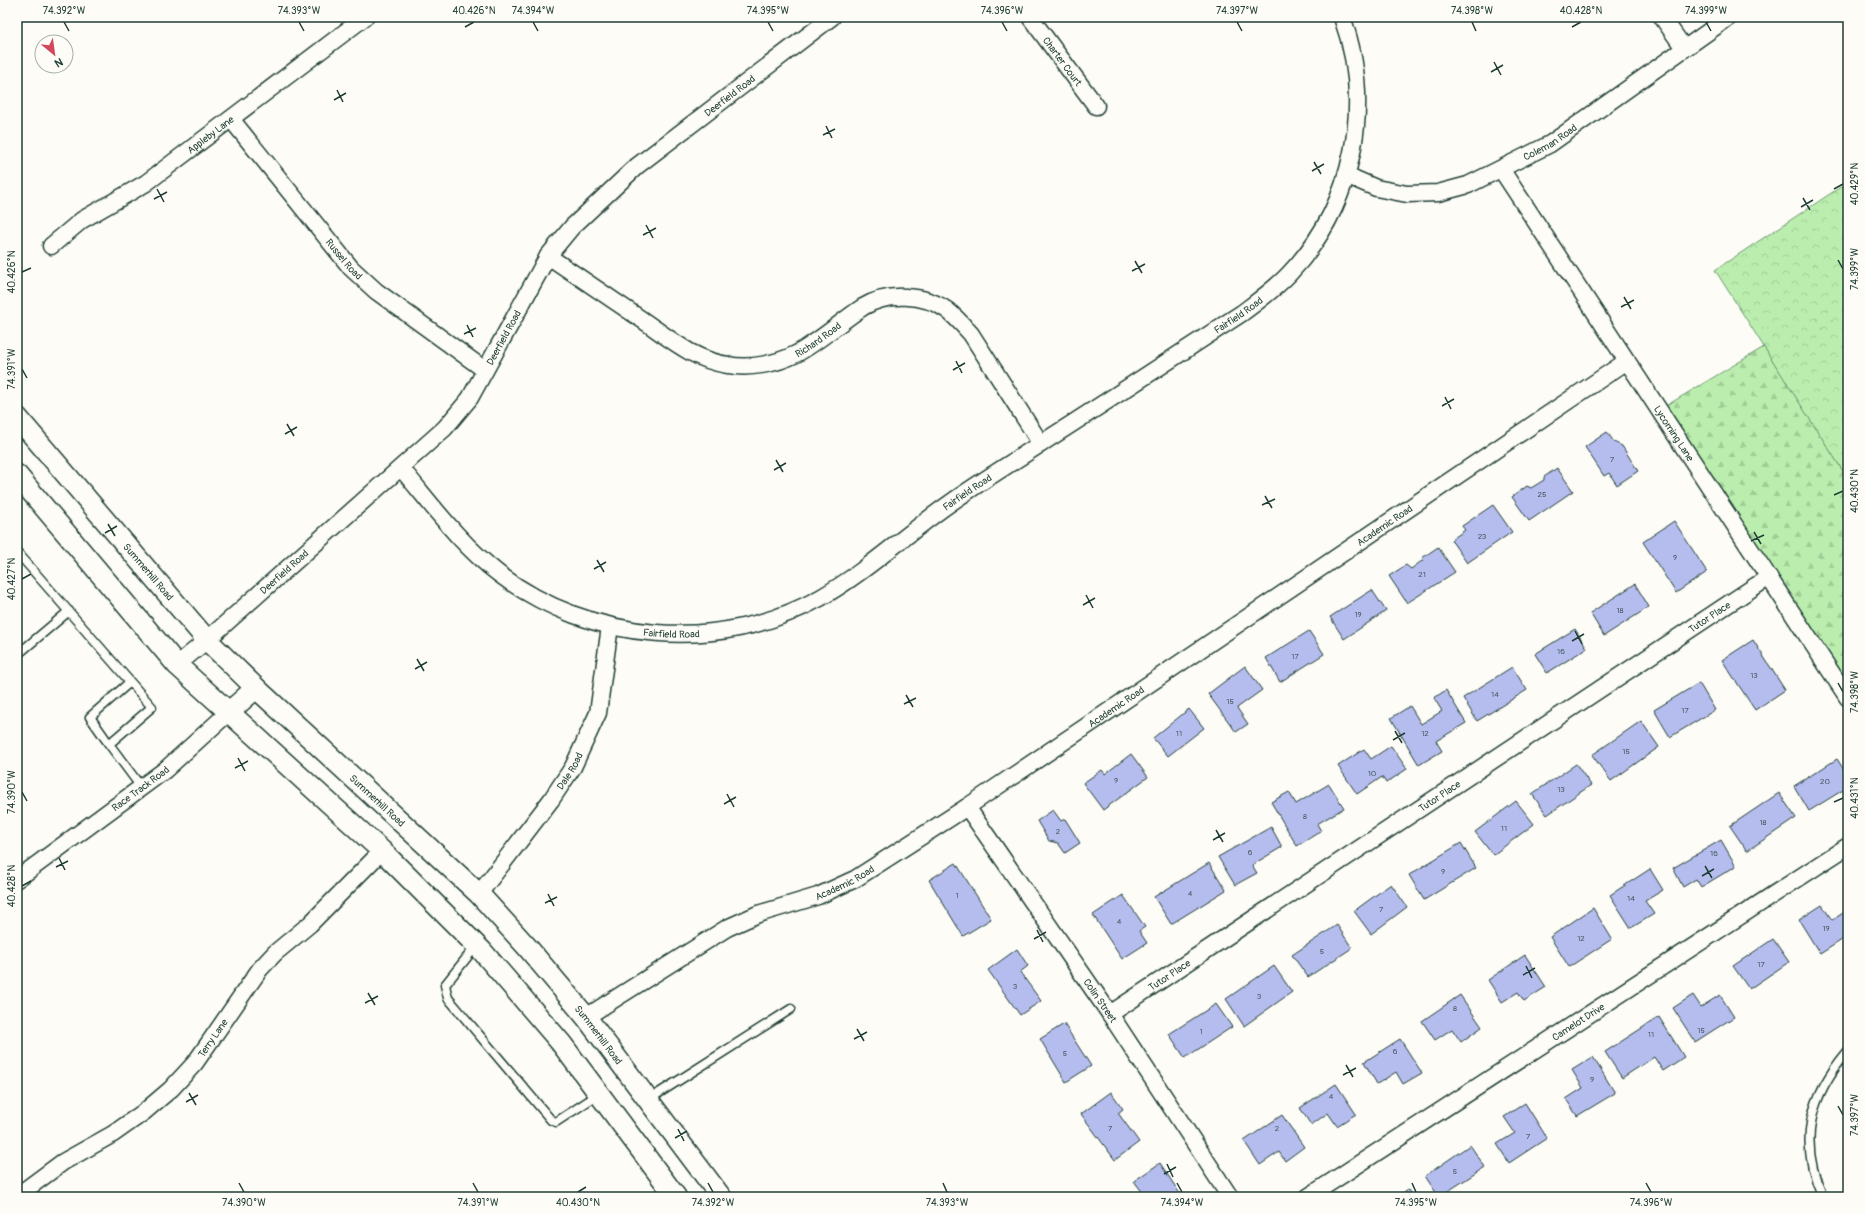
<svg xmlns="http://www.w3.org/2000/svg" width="1865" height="1214" font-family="Pangolin,sans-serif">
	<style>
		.forest { fill: url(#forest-firs); stroke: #6d9671 }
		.park { fill: url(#park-crowns); stroke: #6d9671 }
		.building { fill: #b5bdee; stroke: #1f3d34 }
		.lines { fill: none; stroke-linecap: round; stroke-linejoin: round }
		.service-casing { stroke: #1f3d34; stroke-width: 11 }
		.minor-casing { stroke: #1f3d34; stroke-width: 19 }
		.tertiary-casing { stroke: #1f3d34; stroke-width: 23 }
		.service { stroke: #fdfcf7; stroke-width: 8 }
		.minor { stroke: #fdfcf7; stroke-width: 16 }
		.tertiary { stroke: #fdfcf7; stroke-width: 20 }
		.ticks { fill: none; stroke: #1f3d34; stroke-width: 1.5 }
		.labels { text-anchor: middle; stroke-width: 3.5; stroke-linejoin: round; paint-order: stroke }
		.number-label { font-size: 8px; fill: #445d62 }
		.street-label { font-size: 10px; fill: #1f3d34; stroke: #fdfcf7 }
		.neatline { fill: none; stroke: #1f3d34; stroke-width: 1.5 }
		.ticks-label { font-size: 10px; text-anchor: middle; fill: #1f3d34 }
	</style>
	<defs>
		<pattern id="forest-firs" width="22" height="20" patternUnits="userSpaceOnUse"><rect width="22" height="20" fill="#bbeeae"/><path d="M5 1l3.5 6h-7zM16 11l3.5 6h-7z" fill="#a0cd96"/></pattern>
		<pattern id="park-crowns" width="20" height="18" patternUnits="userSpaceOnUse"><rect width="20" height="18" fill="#bbeeae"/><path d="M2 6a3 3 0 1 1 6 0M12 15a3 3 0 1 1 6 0" fill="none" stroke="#a0cd96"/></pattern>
	</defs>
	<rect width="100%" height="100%" fill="#fdfcf7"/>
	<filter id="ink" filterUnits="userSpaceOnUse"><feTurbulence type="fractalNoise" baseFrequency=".025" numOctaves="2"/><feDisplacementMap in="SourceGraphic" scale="8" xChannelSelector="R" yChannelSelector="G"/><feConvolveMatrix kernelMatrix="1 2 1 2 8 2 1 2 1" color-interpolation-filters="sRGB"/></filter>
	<g filter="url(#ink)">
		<path class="forest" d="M 1764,347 L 1848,479 L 1848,698 L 1659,410 Z"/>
		<path class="park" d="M 1848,182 L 1848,479 L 1715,270 Z"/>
		<path class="building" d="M 1607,432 L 1614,442 L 1622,446 L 1638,471 L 1617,485 L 1609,473 L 1604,476 L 1585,447 Z
			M 1557,468 L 1573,491 L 1529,521 L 1512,497 L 1527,486 L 1531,488 L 1544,480 L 1544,477 Z
			M 1493,505 L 1512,532 L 1467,563 L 1451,540 L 1465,530 L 1462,526 Z
			M 1674,521 L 1707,572 L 1676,593 L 1643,542 Z
			M 1438,547 L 1455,572 L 1407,603 L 1389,576 L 1406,565 L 1411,569 L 1423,560 L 1422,558 Z
			M 1635,584 L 1649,607 L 1604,636 L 1590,613 Z
			M 1372,590 L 1386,611 L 1344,639 L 1330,617 Z
			M 1575,629 L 1587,648 L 1547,673 L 1535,654 Z
			M 1309,631 L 1324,654 L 1280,682 L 1266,658 Z
			M 1753,640 L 1785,690 L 1755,710 L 1722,660 Z
			M 1245,666 L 1262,690 L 1237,708 L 1248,724 L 1236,732 L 1208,694 Z
			M 1512,667 L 1527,690 L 1477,721 L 1463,698 Z
			M 1699,683 L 1715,710 L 1670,737 L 1654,710 Z
			M 1446,690 L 1466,723 L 1436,741 L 1442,751 L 1419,765 L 1391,718 L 1410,706 L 1421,724 L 1442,711 L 1434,698 Z
			M 1189,709 L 1204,728 L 1168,756 L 1153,738 Z
			M 1641,721 L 1659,747 L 1611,781 L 1592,755 Z
			M 1391,746 L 1407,769 L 1386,783 L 1382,777 L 1357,794 L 1338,766 L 1364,749 L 1371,759 Z
			M 1131,754 L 1148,777 L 1103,810 L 1083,783 L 1102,770 L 1105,774 Z
			M 1837,759 L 1848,776 L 1848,787 L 1809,811 L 1794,786 Z
			M 1576,764 L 1591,785 L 1547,815 L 1532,794 Z
			M 1329,784 L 1344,808 L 1317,824 L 1321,831 L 1297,846 L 1271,802 L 1289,792 L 1296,804 Z
			M 1779,793 L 1796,818 L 1747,851 L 1730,826 Z
			M 1516,801 L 1534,824 L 1493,855 L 1475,832 Z
			M 1053,810 L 1061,821 L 1065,819 L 1080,843 L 1065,853 L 1058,843 L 1049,841 L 1037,821 Z
			M 1271,827 L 1282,847 L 1252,865 L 1257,873 L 1235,885 L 1218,857 Z
			M 1721,840 L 1736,866 L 1701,887 L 1696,879 L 1683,887 L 1673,868 Z
			M 1461,843 L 1476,868 L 1424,900 L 1409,875 Z
			M 956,863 L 991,919 L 963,936 L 929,880 Z
			M 1209,863 L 1226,890 L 1171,924 L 1154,897 Z
			M 1650,869 L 1663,890 L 1645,901 L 1654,914 L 1631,928 L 1610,895 Z
			M 1391,884 L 1407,907 L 1371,934 L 1354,911 Z
			M 1123,895 L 1145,927 L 1139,931 L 1147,943 L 1122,959 L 1093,915 Z
			M 1822,905 L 1832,920 L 1848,910 L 1848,936 L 1820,954 L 1799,920 Z
			M 1593,908 L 1612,939 L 1569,967 L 1550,937 Z
			M 1337,925 L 1352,948 L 1308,977 L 1292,955 Z
			M 1773,939 L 1789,962 L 1749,989 L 1733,966 Z
			M 1017,949 L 1028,966 L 1020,972 L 1041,1001 L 1020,1015 L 988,970 Z
			M 1525,955 L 1546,987 L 1524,1001 L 1518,992 L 1502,1002 L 1488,980 Z
			M 1274,966 L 1292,992 L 1244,1026 L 1226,999 Z
			M 1460,995 L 1482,1027 L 1461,1042 L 1452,1029 L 1435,1040 L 1422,1021 Z
			M 1693,995 L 1701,1007 L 1720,995 L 1734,1017 L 1695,1042 L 1673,1008 Z
			M 1216,1004 L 1232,1027 L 1185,1058 L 1169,1034 Z
			M 1659,1017 L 1684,1057 L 1663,1071 L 1654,1057 L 1622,1078 L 1605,1052 Z
			M 1064,1024 L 1091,1066 L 1066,1082 L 1040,1039 Z
			M 1400,1039 L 1422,1073 L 1403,1084 L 1396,1072 L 1377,1084 L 1364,1062 Z
			M 1593,1057 L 1615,1093 L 1577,1116 L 1566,1099 L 1583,1088 L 1572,1070 Z
			M 1336,1084 L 1356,1114 L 1337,1126 L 1328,1113 L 1311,1125 L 1300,1108 Z
			M 1111,1092 L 1123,1109 L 1118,1113 L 1139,1142 L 1115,1160 L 1081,1114 Z
			M 1525,1103 L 1547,1138 L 1509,1163 L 1497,1144 L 1515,1133 L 1504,1117 Z
			M 1282,1115 L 1304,1147 L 1285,1161 L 1279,1152 L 1260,1165 L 1244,1141 Z
			M 1470,1145 L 1485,1167 L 1439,1197 L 1425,1176 Z
			M 1160,1163 L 1182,1197 L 1146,1197 L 1134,1181 Z
			M 1408,1190 L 1413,1197 L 1398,1197 Z"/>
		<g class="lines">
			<defs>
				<path id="service" d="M 17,552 L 152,707 L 109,744 L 141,787
					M 17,655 L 69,611
					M 109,744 L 90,717 L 130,682
					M 476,946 L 445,985 L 448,998 L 551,1120 L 556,1122 L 599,1094
					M 648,1100 L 791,1009
					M 1823,1197 C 1797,1141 1810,1096 1848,1051"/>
				<g id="minor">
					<path id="s1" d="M 1030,17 L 1096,106"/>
					<path d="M 1662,17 L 1684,48"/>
					<path id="s2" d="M 231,119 L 351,268 L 376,291 L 485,370"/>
					<path id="s3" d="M 1501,169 L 1848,698"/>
					<path id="s4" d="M 1346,175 L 1376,188 L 1407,194 L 1438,193 L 1468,185 L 1550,144 L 1729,17"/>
					<path id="s5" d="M 51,246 L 82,220 L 146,183 L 365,17"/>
					<path id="s6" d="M 548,256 C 579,277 610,298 641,319 C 669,338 693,360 728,365 C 750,369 776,364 796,354 C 820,341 840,322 863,307 C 888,292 924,294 947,310 C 956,317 963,325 971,334 L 1041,444"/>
					<path id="s7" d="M 401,468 C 432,505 461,545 499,574 C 591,643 719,654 820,598 C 866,572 906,534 949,504 C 980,482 1013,462 1045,441 C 1111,399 1176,356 1242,313 C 1258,301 1275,289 1289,274 C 1354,206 1374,105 1342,17"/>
					<path id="s8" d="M 177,665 L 207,640 L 445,428 L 470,398 L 548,256 L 572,227 L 637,166 L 832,17"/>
					<path id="s9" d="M 967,807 L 1110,1014 L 1230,1197"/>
					<path id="s10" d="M 17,879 L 165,770 L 229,712"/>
					<path id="s11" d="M 479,894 L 551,800 L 573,767 L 598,713 L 610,626"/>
					<path id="s12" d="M 1110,1014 L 1769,577"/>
					<path id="s13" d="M 586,1017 L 727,928 L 758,914 L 818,896 L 855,879 L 967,807 L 1627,361"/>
					<path id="s14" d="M 17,1196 L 63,1162 L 113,1134 L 144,1112 L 171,1089 L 195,1063 L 260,969 L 275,953 L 310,924 L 382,851"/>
					<path id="s15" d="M 1308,1197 L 1848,846"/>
				</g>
				<g id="tertiary">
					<path id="s16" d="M 17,417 L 207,640 L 256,688 L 479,894 L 528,948 L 586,1017 L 721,1197"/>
					<path d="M 17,475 L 177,665 L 382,851 L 482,951 L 561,1043 L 676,1197"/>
					<path d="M 229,712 L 256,688"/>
				</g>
			</defs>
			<use href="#service" class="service-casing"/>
			<use href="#minor" class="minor-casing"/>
			<use href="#tertiary" class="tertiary-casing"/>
			<use href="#service" class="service"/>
			<use href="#minor" class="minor"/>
			<use href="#tertiary" class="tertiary"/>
		</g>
	</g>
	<path class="ticks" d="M 64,22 L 69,31M 299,22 L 304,31M 533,22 L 538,31M 768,22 L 773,31M 1002,22 L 1007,31M 1237,22 L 1242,31M 1472,22 L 1476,31M 1706,22 L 1711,31M 465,27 L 474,22M 1572,27 L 1581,22M 1494,62 L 1501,75M 1491,72 L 1503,65M 337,90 L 343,102M 334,100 L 346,93M 826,126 L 832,138M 823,135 L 835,129M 1314,162 L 1321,174M 1312,171 L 1324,164M 157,189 L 164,202M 1834,189 L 1843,184M 1803,198 L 1810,210M 154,199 L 167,192M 1801,207 L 1813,200M 646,225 L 653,238M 643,235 L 656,228M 1838,260 L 1843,269M 1135,261 L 1142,273M 1132,271 L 1145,264M 22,272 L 31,268M 1624,297 L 1631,309M 1621,307 L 1634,300M 467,325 L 473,337M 464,334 L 476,328M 956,361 L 962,373M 22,369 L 27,378M 953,370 L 965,363M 1445,397 L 1451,409M 1442,406 L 1454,399M 287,424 L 294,436M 285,434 L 297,427M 776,460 L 783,472M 774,470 L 786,463M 1834,495 L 1843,491M 1265,496 L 1272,508M 1262,505 L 1275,499M 108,524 L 115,536M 1754,532 L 1761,544M 105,533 L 117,526M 1751,541 L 1764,535M 597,560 L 604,572M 594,569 L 606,562M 22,579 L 31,574M 1086,595 L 1093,608M 1083,605 L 1095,598M 1575,631 L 1582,644M 1572,641 L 1584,634M 417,659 L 424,671M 415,669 L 427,662M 1838,683 L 1843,692M 906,695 L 913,707M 904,704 L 916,698M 1395,731 L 1402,743M 1393,740 L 1405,733M 238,758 L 245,771M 235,768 L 248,761M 22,792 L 27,801M 727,794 L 734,807M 1834,802 L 1843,798M 724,804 L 736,797M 1216,830 L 1223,842M 1213,840 L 1225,833M 59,858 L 65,870M 1705,866 L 1712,878M 56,867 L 68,861M 1702,876 L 1714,869M 22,886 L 31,881M 548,894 L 554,906M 545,903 L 557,897M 1037,930 L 1043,942M 1034,939 L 1046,932M 1526,966 L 1532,978M 1523,975 L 1535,968M 368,993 L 375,1005M 365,1003 L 378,996M 857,1029 L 864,1041M 854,1039 L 867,1032M 1346,1065 L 1353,1077M 1343,1075 L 1356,1068M 189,1093 L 196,1105M 186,1102 L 198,1095M 1838,1106 L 1843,1115M 678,1129 L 684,1141M 675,1138 L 687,1131M 1167,1164 L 1173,1177M 1164,1174 L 1176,1167M 239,1183 L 244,1192M 473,1183 L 478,1192M 708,1183 L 713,1192M 943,1183 L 947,1192M 1177,1183 L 1182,1192M 1412,1183 L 1416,1192M 1646,1183 L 1651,1192M 578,1192 L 586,1187"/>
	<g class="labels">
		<g class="number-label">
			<text x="1612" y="462">7</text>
			<text x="1542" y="497">25</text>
			<text x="1482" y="539">23</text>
			<text x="1675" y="560">9</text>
			<text x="1422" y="577">21</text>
			<text x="1620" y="613">18</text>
			<text x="1358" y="617">19</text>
			<text x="1561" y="654">16</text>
			<text x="1295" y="659">17</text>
			<text x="1754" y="678">13</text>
			<text x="1495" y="697">14</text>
			<text x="1230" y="704">15</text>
			<text x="1685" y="713">17</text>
			<text x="1179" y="736">11</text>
			<text x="1425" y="736">12</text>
			<text x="1626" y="754">15</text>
			<text x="1372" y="776">10</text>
			<text x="1116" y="783">9</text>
			<text x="1825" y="784">20</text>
			<text x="1561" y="792">13</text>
			<text x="1305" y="819">8</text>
			<text x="1763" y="825">18</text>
			<text x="1504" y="831">11</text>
			<text x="1058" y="834">2</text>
			<text x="1250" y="855">6</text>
			<text x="1714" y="856">16</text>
			<text x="1443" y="874">9</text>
			<text x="1190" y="896">4</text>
			<text x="957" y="898">1</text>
			<text x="1631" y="901">14</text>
			<text x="1381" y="912">7</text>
			<text x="1119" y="924">4</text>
			<text x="1826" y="931">19</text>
			<text x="1581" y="941">12</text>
			<text x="1322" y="954">5</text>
			<text x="1761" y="967">17</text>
			<text x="1015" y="989">3</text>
			<text x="1259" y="999">3</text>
			<text x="1455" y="1011">8</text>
			<text x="1701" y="1033">15</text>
			<text x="1201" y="1034">1</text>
			<text x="1651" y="1037">11</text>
			<text x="1395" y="1054">6</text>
			<text x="1065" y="1056">5</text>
			<text x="1592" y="1082">9</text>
			<text x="1331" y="1099">4</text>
			<text x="1110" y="1131">7</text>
			<text x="1277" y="1131">2</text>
			<text x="1528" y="1139">7</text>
			<text x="1455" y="1174">5</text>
		</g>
		<g class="street-label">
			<text dy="4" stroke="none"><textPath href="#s1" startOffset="55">Charter Court</textPath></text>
			<text dy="4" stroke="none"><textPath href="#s8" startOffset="802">Deerfield Road</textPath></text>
			<text dy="4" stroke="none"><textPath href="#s5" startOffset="195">Appleby Lane</textPath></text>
			<text dy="4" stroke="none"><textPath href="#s4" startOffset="219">Coleman Road</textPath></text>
			<text dy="4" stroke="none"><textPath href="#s2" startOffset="180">Russel Road</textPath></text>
			<text dy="4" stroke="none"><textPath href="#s7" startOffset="990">Fairfield Road</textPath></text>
			<text dy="4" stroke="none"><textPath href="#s8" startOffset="466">Deerfield Road</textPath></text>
			<text dy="4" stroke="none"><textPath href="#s6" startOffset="308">Richard Road</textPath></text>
			<text dy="4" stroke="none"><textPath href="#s3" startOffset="316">Lycoming Lane</textPath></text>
			<text dy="4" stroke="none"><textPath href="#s7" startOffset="666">Fairfield Road</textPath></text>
			<text dy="4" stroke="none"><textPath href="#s13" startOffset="941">Academic Road</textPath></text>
			<text dy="4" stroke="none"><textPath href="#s16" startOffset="203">Summerhill Road</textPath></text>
			<text dy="4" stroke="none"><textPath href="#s8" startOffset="142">Deerfield Road</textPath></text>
			<text dy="4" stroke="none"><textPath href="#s12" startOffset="719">Tutor Place</textPath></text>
			<text dy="4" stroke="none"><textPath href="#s7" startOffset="330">Fairfield Road</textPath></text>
			<text dy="4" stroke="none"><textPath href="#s13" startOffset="617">Academic Road</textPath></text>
			<text dy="4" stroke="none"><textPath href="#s11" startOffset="153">Dale Road</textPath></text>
			<text dy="4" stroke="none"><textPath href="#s10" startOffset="153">Race Track Road</textPath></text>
			<text dy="4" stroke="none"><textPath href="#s12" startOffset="395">Tutor Place</textPath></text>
			<text dy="4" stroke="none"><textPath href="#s16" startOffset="527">Summerhill Road</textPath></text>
			<text dy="4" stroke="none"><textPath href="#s13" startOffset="293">Academic Road</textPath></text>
			<text dy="4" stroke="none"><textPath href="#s12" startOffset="71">Tutor Place</textPath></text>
			<text dy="4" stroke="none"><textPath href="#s9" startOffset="235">Colin Street</textPath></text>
			<text dy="4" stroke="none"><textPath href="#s15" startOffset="322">Camelot Drive</textPath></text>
			<text dy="4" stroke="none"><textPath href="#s16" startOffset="850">Summerhill Road</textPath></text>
			<text dy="4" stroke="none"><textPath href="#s14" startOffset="254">Terry Lane</textPath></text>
		</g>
	</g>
	<rect width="1865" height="1214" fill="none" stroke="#fdfcf7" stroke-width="44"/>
	<g transform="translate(54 54) rotate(151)"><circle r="19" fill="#fdfcf7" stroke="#a4b0a9"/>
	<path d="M0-3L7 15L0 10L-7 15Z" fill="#d1495b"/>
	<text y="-6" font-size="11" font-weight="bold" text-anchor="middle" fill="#1f3d34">N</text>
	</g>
	<rect x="22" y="22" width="1821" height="1170" class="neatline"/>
	<g class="ticks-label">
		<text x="64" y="14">74.392°W</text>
		<text x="299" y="14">74.393°W</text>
		<text x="474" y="14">40.426°N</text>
		<text x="533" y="14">74.394°W</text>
		<text x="768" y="14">74.395°W</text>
		<text x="1002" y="14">74.396°W</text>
		<text x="1237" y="14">74.397°W</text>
		<text x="1472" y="14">74.398°W</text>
		<text x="1581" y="14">40.428°N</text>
		<text x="1706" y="14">74.399°W</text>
		<text transform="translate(1854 184) rotate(-90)" y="4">40.429°N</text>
		<text transform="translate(1854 269) rotate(-90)" y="4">74.399°W</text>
		<text transform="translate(11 272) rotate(-90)" y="4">40.426°N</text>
		<text transform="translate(11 369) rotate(-90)" y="4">74.391°W</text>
		<text transform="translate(1854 491) rotate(-90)" y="4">40.430°N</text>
		<text transform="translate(11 579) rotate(-90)" y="4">40.427°N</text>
		<text transform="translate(1854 692) rotate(-90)" y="4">74.398°W</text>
		<text transform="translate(11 792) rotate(-90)" y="4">74.390°W</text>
		<text transform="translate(1854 798) rotate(-90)" y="4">40.431°N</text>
		<text transform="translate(11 886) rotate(-90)" y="4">40.428°N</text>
		<text transform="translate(1854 1115) rotate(-90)" y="4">74.397°W</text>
		<text x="244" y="1206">74.390°W</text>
		<text x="478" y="1206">74.391°W</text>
		<text x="578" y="1206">40.430°N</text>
		<text x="713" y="1206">74.392°W</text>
		<text x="947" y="1206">74.393°W</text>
		<text x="1182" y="1206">74.394°W</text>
		<text x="1416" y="1206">74.395°W</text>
		<text x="1651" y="1206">74.396°W</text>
	</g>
</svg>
